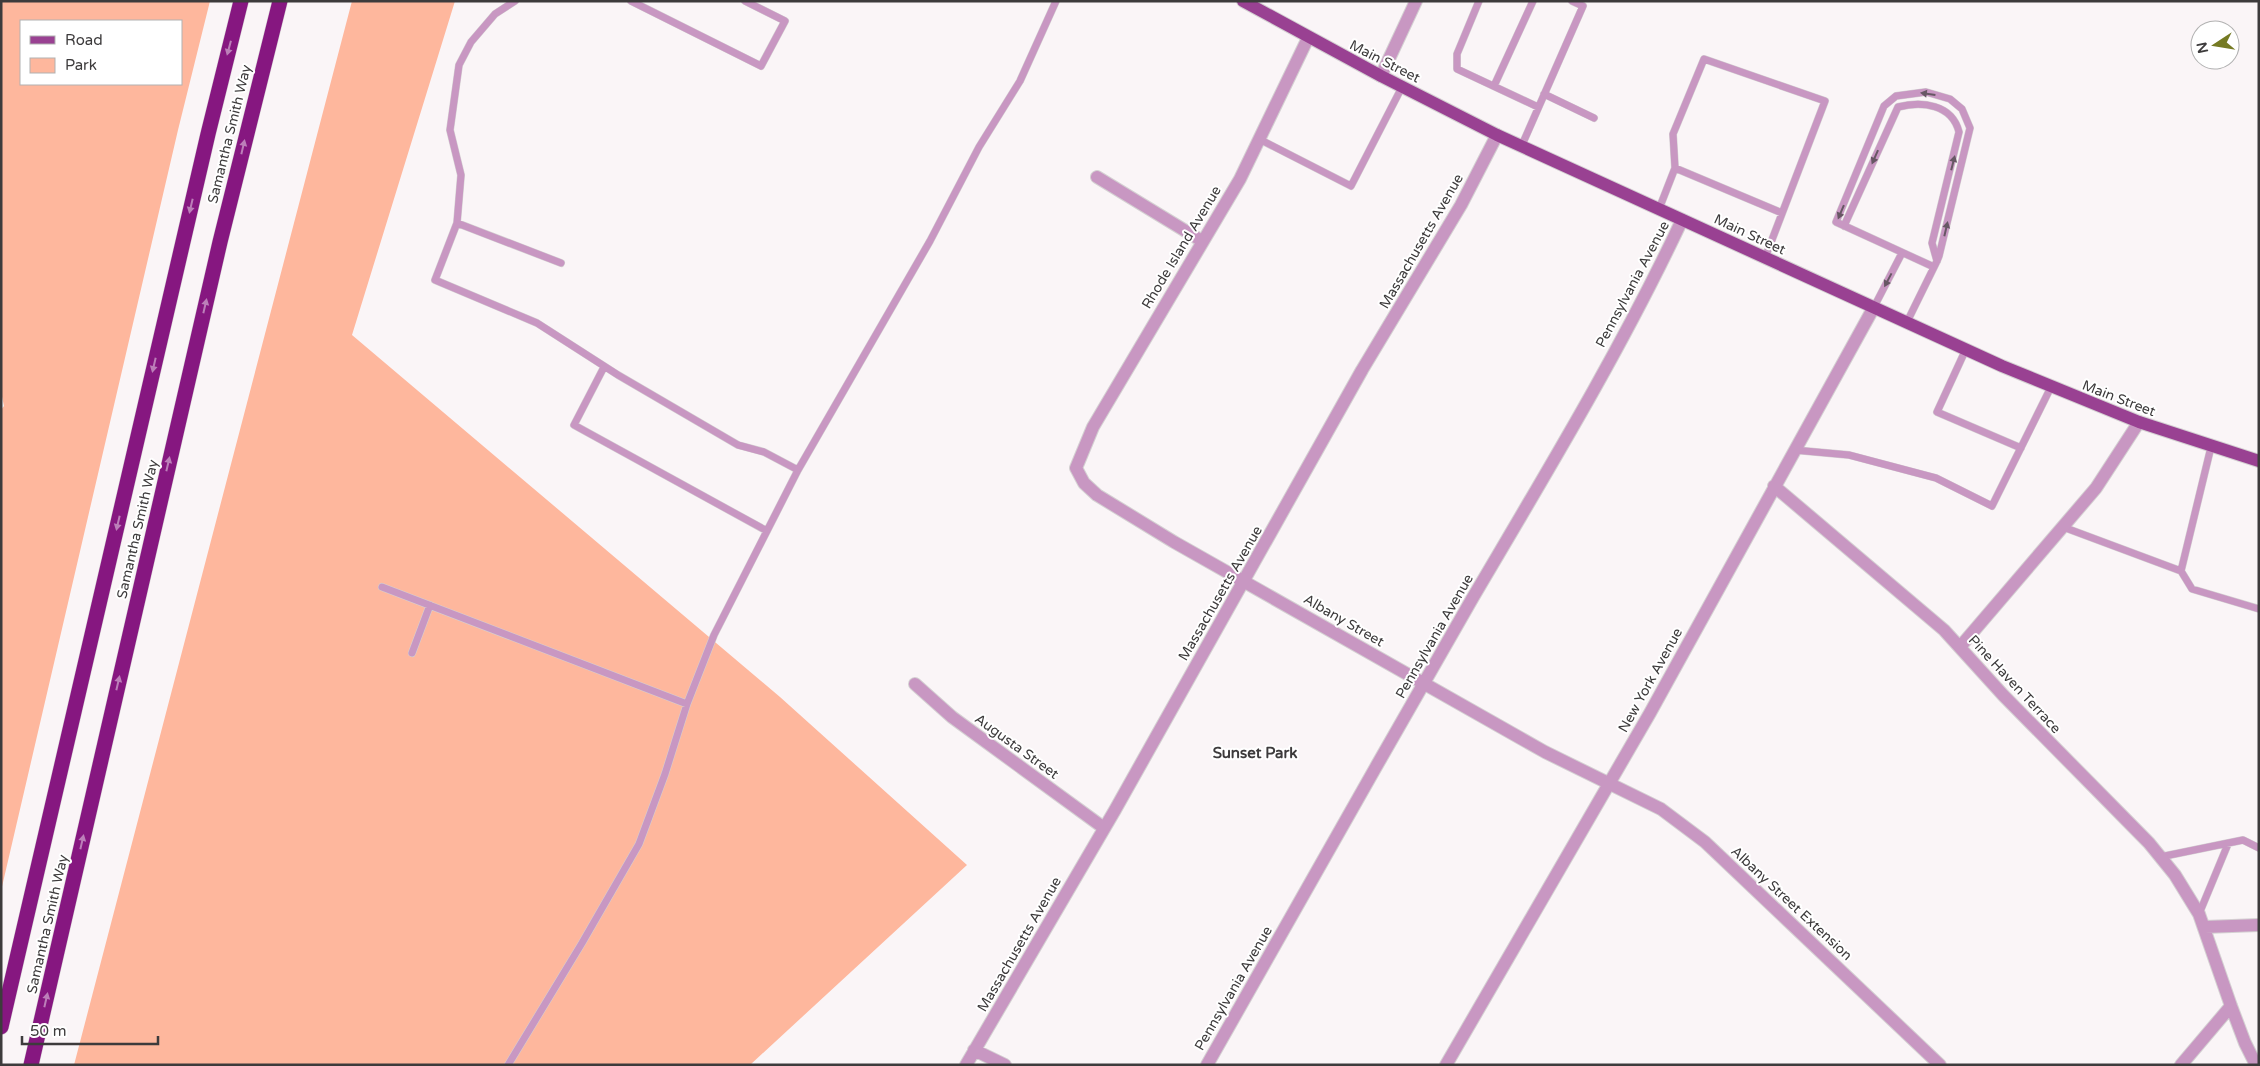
<svg xmlns="http://www.w3.org/2000/svg" width="2260" height="1066" font-family="'Varela Round',sans-serif">
	<style>
		.green { fill: #feb79d; fill-rule: evenodd }
		.lines { fill: none; stroke-linecap: round; stroke-linejoin: round }
		.lane-casing { stroke: #d4d0d2; stroke-width: 8 }
		.street-casing { stroke: #d4d0d2; stroke-width: 14 }
		.primary-casing { stroke: #d4d0d2; stroke-width: 14 }
		.highway-casing { stroke: #d4d0d2; stroke-width: 16 }
		.lane { stroke: #c897c2; stroke-width: 7 }
		.street { stroke: #c897c2; stroke-width: 12 }
		.primary { stroke: #994192; stroke-width: 12 }
		.highway { stroke: #861780; stroke-width: 15 }
		.oneway { fill: #bc7fb9 }
		.oneway2 { fill: #675764 }
		.labels { text-anchor: middle; stroke-width: 4; stroke-linejoin: round; paint-order: stroke }
		.street-label { font-size: 14px; fill: #3d3b3c; stroke: #fff }
		.neighbourhood-label { font-size: 15px; font-weight: bold; fill: #3d3b3c; stroke: #fff }
	</style>
	<rect width="100%" height="100%" fill="#faf5f7"/>
	<path class="green" d="M 1,1 L 210,1 L 178,130 L 1,891 L 1,410 L 4,406 L 1,392 ZM 21,21 L 181,21 L 181,84 L 21,84 Z
		M 352,1 L 455,1 L 352,335 L 780,697 L 967,865 L 750,1065 L 74,1065 Z"/>
	<g class="lines">
		<defs>
			<path id="lane" d="M 515,1 L 495,14 L 471,42 L 459,65 L 450,130 L 461,175 L 457,223 L 435,280 L 537,323 L 618,375 L 738,445 L 764,452 L 798,470 L 930,241 L 979,147 L 1020,81 L 1056,1
				M 631,1 L 761,66 L 785,21 L 745,1
				M 1479,1 L 1457,54 L 1457,69 L 1538,107
				M 1494,86 L 1533,1
				M 1544,94 L 1594,118
				M 1259,139 L 1351,186 L 1402,87
				M 1522,145 L 1583,6 L 1572,1
				M 1675,168 L 1782,213
				M 1659,209 L 1675,168 L 1673,134 L 1704,59 L 1825,101 L 1765,258
				M 457,223 L 561,263
				M 1844,226 L 1898,107 C 1922,101 1952,104 1959,132 L 1932,243 L 1937,261
				M 1874,307 L 1902,253
				M 1907,322 L 1937,261 L 1939,256 L 1970,128 L 1962,109 L 1950,99 L 1926,92 L 1896,96 L 1884,106 L 1836,222 L 1934,267
				M 1966,349 L 1937,412 L 2021,448
				M 604,367 L 574,425 L 767,531
				M 1794,450 L 1849,455 L 1936,478 L 1992,506 L 2051,387
				M 2063,527 L 2181,571 L 2192,589 L 2259,609
				M 2181,571 L 2211,447
				M 382,587 L 687,704 L 714,635 L 798,470
				M 412,653 L 430,605
				M 2160,857 L 2243,840 L 2259,848
				M 2199,914 L 2228,844
				M 508,1065 L 582,943 L 639,844 L 665,774 L 687,704"/>
			<path id="street" d="M 1308,38 L 1240,179 L 1093,427 L 1076,468 L 1084,483 L 1097,495 L 1174,542 L 1545,752 L 1661,809 L 1705,842 L 1940,1065
				M 1381,76 L 1416,1
				M 1097,177 L 1202,241
				M 1774,486 L 1944,630 L 2003,695 L 2149,843 L 2175,875 L 2199,914 L 2231,1006 L 2245,1043 L 2256,1065
				M 1960,647 L 2096,488 L 2139,422
				M 915,684 L 952,717 L 1104,828
				M 2205,927 L 2259,925
				M 974,1050 L 1005,1065
				M 966,1065 L 1115,810 L 1362,370 L 1461,205 L 1497,135
				M 1207,1065 C 1295,909 1383,754 1472,599 C 1545,475 1621,350 1682,220
				M 1446,1065 L 1650,713 L 1874,307
				M 2181,1065 L 2231,1006"/>
			<path id="primary" d="M 1243,1 L 1381,76 L 1497,135 L 2002,366 L 2139,422 L 2259,461"/>
			<path id="highway" d="M 1,1027 L 208,134 L 241,1
				M 31,1065 L 220,242 L 280,1"/>
		</defs>
		<use href="#lane" class="lane-casing"/>
		<use href="#street" class="street-casing"/>
		<use href="#primary" class="primary-casing"/>
		<use href="#highway" class="highway-casing"/>
		<use href="#lane" class="lane"/>
		<use href="#street" class="street"/>
		<use href="#primary" class="primary"/>
		<use href="#highway" class="highway"/>
	</g>
	<defs><path id="oneway-solid" d="M-6-.8H1V-3.2L6.5 0L1 3.2V.8H-6Z" transform="scale(1.25)"/></defs>
	<g class="oneway">
		<use href="#oneway-solid" transform="translate(229 48) rotate(105)"/>
		<use href="#oneway-solid" transform="translate(243 147) rotate(-77)"/>
		<use href="#oneway-solid" transform="translate(191 206) rotate(103)"/>
		<use href="#oneway-solid" transform="translate(205 306) rotate(-77)"/>
		<use href="#oneway-solid" transform="translate(154 365) rotate(103)"/>
		<use href="#oneway-solid" transform="translate(168 464) rotate(-77)"/>
		<use href="#oneway-solid" transform="translate(118 523) rotate(103)"/>
		<use href="#oneway-solid" transform="translate(118 683) rotate(-77)"/>
		<use href="#oneway-solid" transform="translate(82 842) rotate(-77)"/>
		<use href="#oneway-solid" transform="translate(46 1000) rotate(-77)"/>
	</g>
	<g class="oneway2">
		<use href="#oneway-solid" transform="translate(1928 94) rotate(-172)"/>
		<use href="#oneway-solid" transform="translate(1875 157) rotate(114)"/>
		<use href="#oneway-solid" transform="translate(1953 163) rotate(-76)"/>
		<use href="#oneway-solid" transform="translate(1841 212) rotate(113)"/>
		<use href="#oneway-solid" transform="translate(1946 229) rotate(-77)"/>
		<use href="#oneway-solid" transform="translate(1888 280) rotate(118)"/>
	</g>
	<g class="labels">
		<g class="street-label">
			<text transform="translate(1385 61) rotate(27)" y="5">Main Street</text>
			<text transform="translate(229 134) rotate(-76)" y="5">Samantha Smith Way</text>
			<text transform="translate(1750 234) rotate(25)" y="5">Main Street</text>
			<text transform="translate(1421 241) rotate(-60)" y="5">Massachusetts Avenue</text>
			<text transform="translate(1181 247) rotate(-59)" y="5">Rhode Island Avenue</text>
			<text transform="translate(1632 284) rotate(-62)" y="5">Pennsylvania Avenue</text>
			<text transform="translate(2119 398) rotate(21)" y="5">Main Street</text>
			<text transform="translate(137 529) rotate(-77)" y="5">Samantha Smith Way</text>
			<text transform="translate(1220 593) rotate(-60)" y="5">Massachusetts Avenue</text>
			<text transform="translate(1344 620) rotate(30)" y="5">Albany Street</text>
			<text transform="translate(1434 636) rotate(-60)" y="5">Pennsylvania Avenue</text>
			<text transform="translate(1650 680) rotate(-61)" y="5">New York Avenue</text>
			<text transform="translate(2015 684) rotate(47)" y="5">Pine Haven Terrace</text>
			<text transform="translate(1017 746) rotate(36)" y="5">Augusta Street</text>
			<text transform="translate(1792 903) rotate(43)" y="5">Albany Street Extension</text>
			<text transform="translate(47 924) rotate(-77)" y="5">Samantha Smith Way</text>
			<text transform="translate(1019 944) rotate(-60)" y="5">Massachusetts Avenue</text>
			<text transform="translate(1233 988) rotate(-60)" y="5">Pennsylvania Avenue</text>
		</g>
		<g class="neighbourhood-label">
			<text x="1255" y="758">Sunset Park</text>
		</g>
	</g>
	<rect width="2260" height="1066" fill="none" stroke="#3d3b3c" stroke-width="5"/>
	<rect x="20" y="20" width="162" height="65" fill="#ffffff" stroke="#b1b1b1"/>
	<rect x="30" y="36" width="25" height="8" fill="#994192" stroke="#b1b1b1"/>
	<text x="65" y="45" font-size="15" fill="#3d3b3c">Road</text>
	<rect x="30" y="58" width="25" height="15" fill="#feb79d" stroke="#b1b1b1"/>
	<text x="65" y="70" font-size="15" fill="#3d3b3c">Park</text>
	<g transform="translate(2215 45) rotate(258)"><circle r="24" fill="#ffffff" stroke="#b1b1b1"/>
	<path d="M0-4L9 19L0 12L-9 19Z" fill="#757a23"/>
	<text y="-8" font-size="14" font-weight="bold" text-anchor="middle" fill="#3d3b3c">N</text>
	</g>
	<path d="M22 1036v8h136v-8" fill="none" stroke="#3d3b3c" stroke-width="2.5"/>
	<text x="30" y="1036" font-size="15" fill="#3d3b3c" stroke="#ffffff" stroke-width="4" paint-order="stroke">50 m</text>
</svg>
